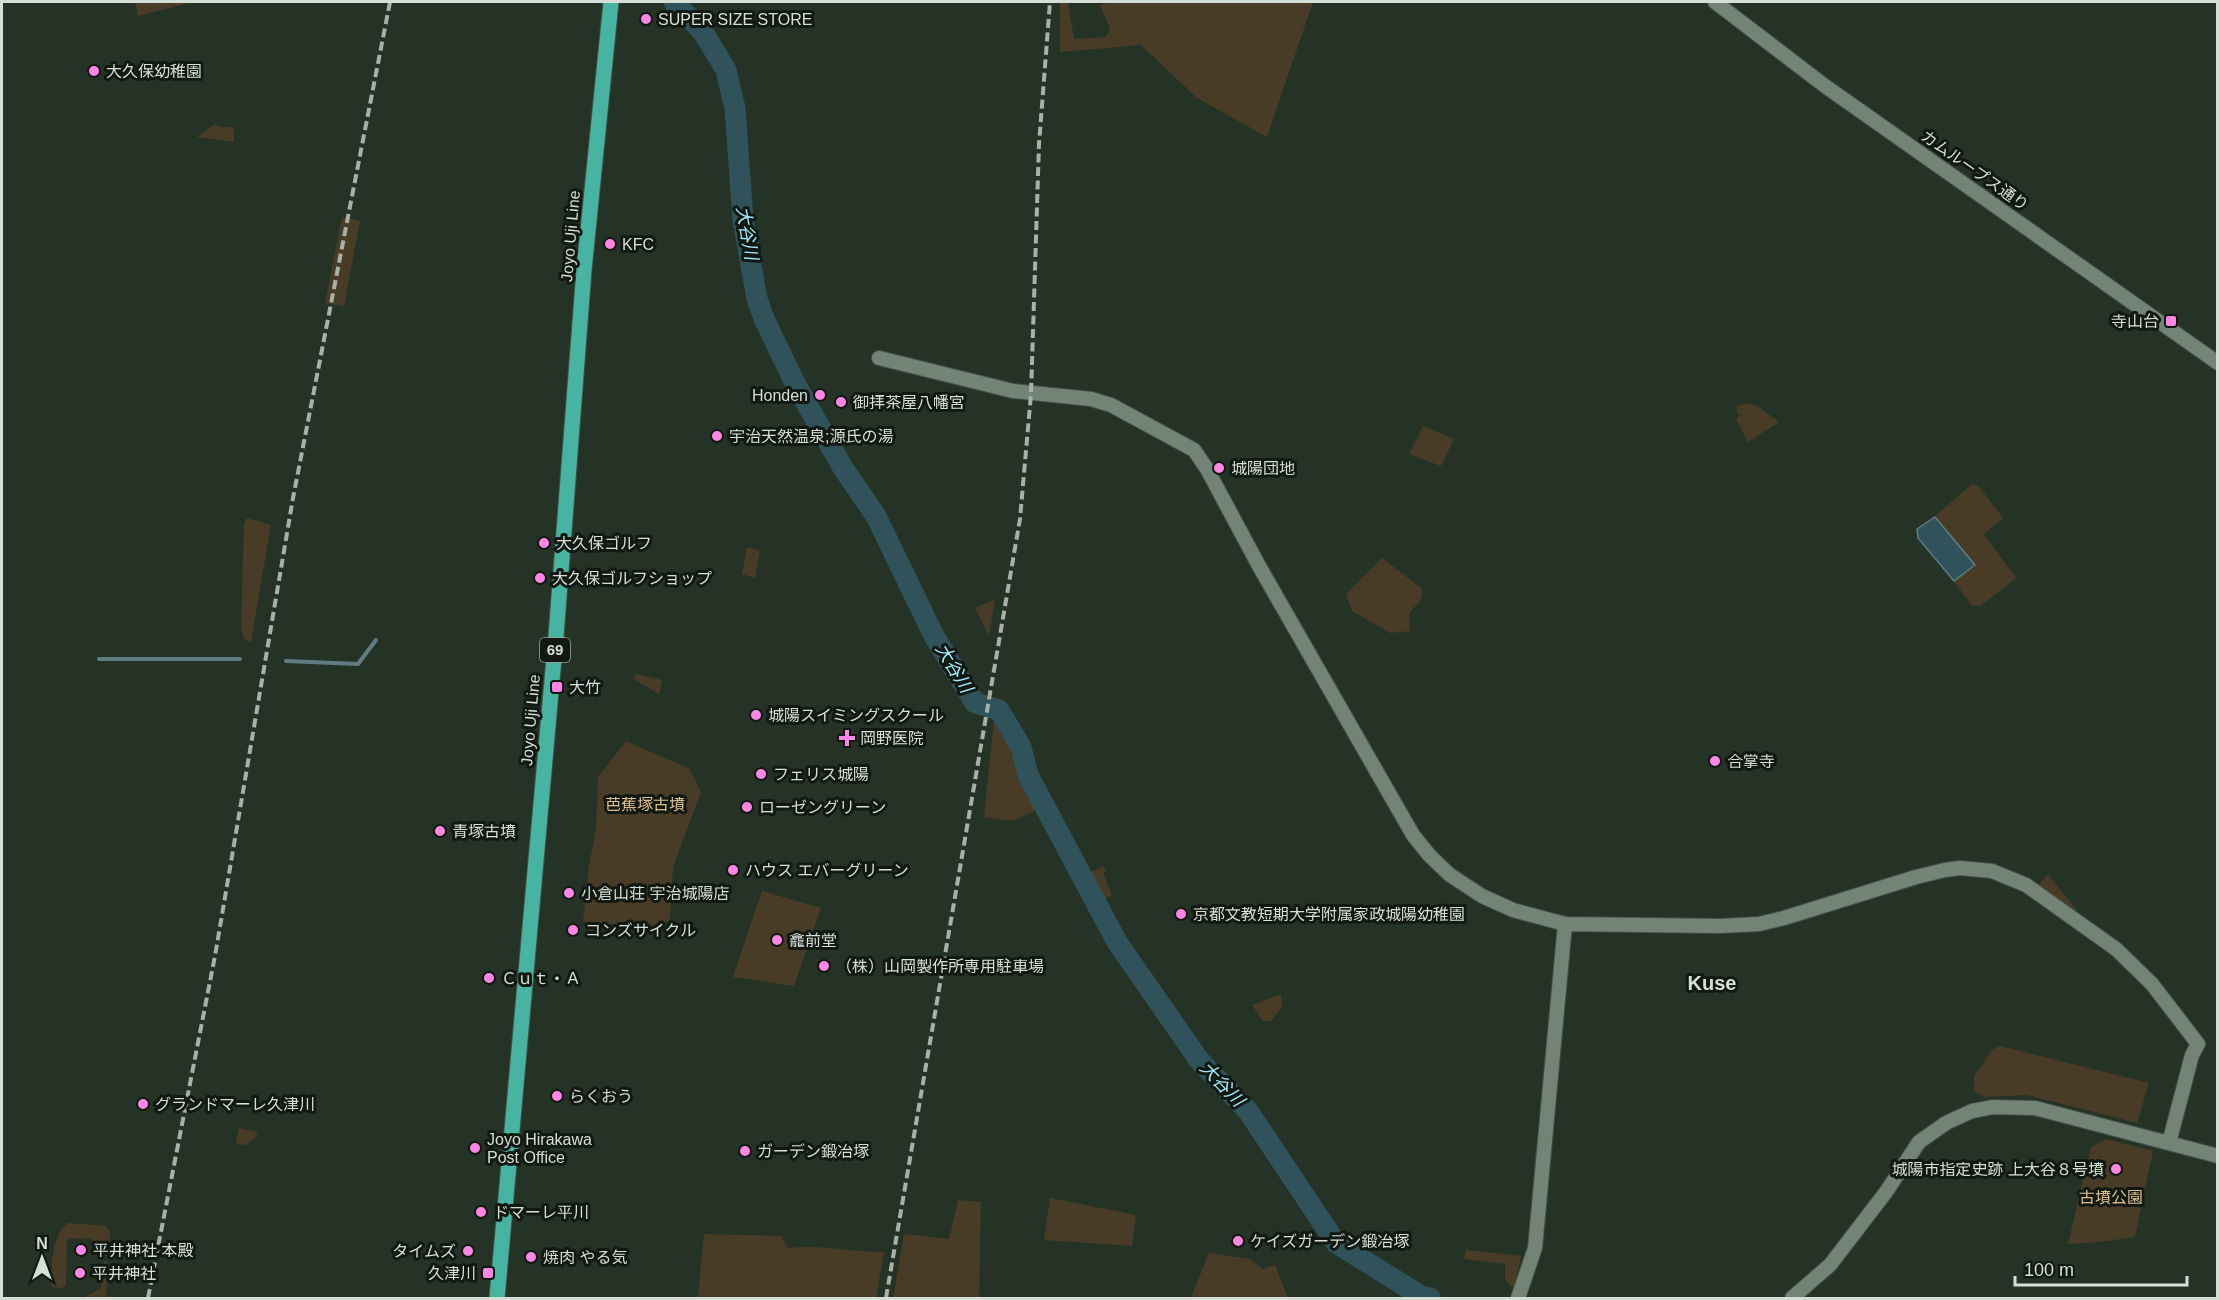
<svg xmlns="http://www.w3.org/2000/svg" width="2219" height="1300" font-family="Helvetica,'Noto Sans JP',sans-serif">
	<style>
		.green { fill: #493c26 }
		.water { fill: #2f525b; stroke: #617c80; stroke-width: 1.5 }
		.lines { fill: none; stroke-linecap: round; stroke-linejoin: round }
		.stream { stroke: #617c80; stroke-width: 4 }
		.river { stroke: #2f525b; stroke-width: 21 }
		.secondary-casing { stroke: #455147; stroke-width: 16 }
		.primary-casing { stroke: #455147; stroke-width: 17 }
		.secondary { stroke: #738375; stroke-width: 14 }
		.primary { stroke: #47b3a1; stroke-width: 15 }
		.rail { stroke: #a7b1a8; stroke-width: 4; stroke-dasharray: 9 4.5; stroke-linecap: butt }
		.poi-dot { fill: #fd86e2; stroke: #121913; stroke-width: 2 }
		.labels { text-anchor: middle; stroke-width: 6; stroke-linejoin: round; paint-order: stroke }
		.shield { fill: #121913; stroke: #9ba49c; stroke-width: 1.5 }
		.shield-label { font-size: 15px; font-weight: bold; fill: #d6dfd7 }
		.poi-label { font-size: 16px; fill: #d6dfd7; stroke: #121913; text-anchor: start }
		.street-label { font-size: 16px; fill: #d6dfd7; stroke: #121913 }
		.park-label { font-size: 16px; fill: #ddbf8e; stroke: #121913 }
		.water-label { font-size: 18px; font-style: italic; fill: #a3e7fb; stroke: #121913 }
		.quarter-label { font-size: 20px; font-weight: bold; fill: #d6dfd7; stroke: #121913 }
	</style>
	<rect width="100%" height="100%" fill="#253327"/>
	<path class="green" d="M 135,2 L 192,2 L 138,16 Z
		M 1060,2 L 1068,2 L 1074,39 L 1106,37 L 1110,29 L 1100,5 L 1111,2 L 1313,2 L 1267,137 L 1197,98 L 1141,45 L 1060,52 Z
		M 215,124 L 219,127 L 234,127 L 234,142 L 197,137 Z
		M 342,217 L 360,221 L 344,306 L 325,303 Z
		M 1748,403 L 1757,406 L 1779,422 L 1748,442 L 1736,419 L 1741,415 L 1737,413 L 1737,406 Z
		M 1423,426 L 1454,439 L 1441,466 L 1409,454 Z
		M 1971,485 L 1977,485 L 1981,489 L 2003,518 L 1984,534 L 2016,578 L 1981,606 L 1972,606 L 1954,581 L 1975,565 L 1935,516 Z
		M 247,518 L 271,525 L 251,642 L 245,640 L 241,630 L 244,524 Z
		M 747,547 L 760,551 L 755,578 L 742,574 Z
		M 1382,558 L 1421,588 C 1425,600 1416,605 1409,613 L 1410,631 L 1390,633 L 1352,611 L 1346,594 Z
		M 995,599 L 989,636 L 975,608 Z
		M 635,674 L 662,680 L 659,694 L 634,679 Z
		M 994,720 L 1004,724 L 1018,748 L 1023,767 L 1042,808 L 1012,821 L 984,817 Z
		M 626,741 L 690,769 L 701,792 L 673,867 L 670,919 L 653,932 L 630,926 L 583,922 L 589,865 L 596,829 L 598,777 Z
		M 1103,866 L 1106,871 L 1103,873 L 1112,895 L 1100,900 L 1087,874 Z
		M 2048,875 L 2076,909 L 2074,912 L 2038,885 Z
		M 762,891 L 821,908 L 794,986 L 733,977 Z
		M 1281,994 L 1282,1007 L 1271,1021 L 1263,1021 L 1252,1005 Z
		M 2000,1046 L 2149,1083 L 2137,1123 L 2027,1095 L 1985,1097 L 1974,1091 L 1974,1076 L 1993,1049 Z
		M 239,1128 L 258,1132 L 256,1137 L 245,1145 L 236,1144 Z
		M 2106,1139 L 2153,1151 L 2135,1237 L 2099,1242 L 2068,1244 L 2091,1147 Z
		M 1050,1198 L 1136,1215 L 1132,1246 L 1044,1240 Z
		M 958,1200 L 981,1202 L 979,1298 L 893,1298 L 904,1234 L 949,1239 Z
		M 68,1223 L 105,1226 L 110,1231 L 110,1253 L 107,1256 L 99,1254 L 99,1246 L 91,1239 L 71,1238 L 67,1241 L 66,1285 L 62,1288 L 54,1287 L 51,1285 C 52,1266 51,1235 68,1223 Z
		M 704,1234 L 781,1236 L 788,1248 C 820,1244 851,1252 884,1252 L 876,1298 L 698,1298 Z
		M 1466,1250 L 1521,1256 L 1514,1289 L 1505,1279 L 1505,1264 L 1464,1259 Z
		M 1209,1253 L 1250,1259 L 1263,1269 L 1275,1265 L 1288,1298 L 1192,1298 L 1192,1295 Z
		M 104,1261 L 108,1263 L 106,1298 L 84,1298 L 101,1288 Z"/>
	<path class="water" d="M 1935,517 L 1975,565 L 1954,581 L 1918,538 L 1917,529 Z"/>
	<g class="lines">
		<path class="stream" d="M 99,659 L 240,659
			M 286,661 L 358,664 L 376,640"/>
		<path class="river" d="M 674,2 L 703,32 L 726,70 L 735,108 L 743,219 L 757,299 L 765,321 L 796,385 L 843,468 L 876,516 L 934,636 L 975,703 L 999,710 L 1021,747 L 1028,775 L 1117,942 L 1199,1060 L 1248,1111 L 1336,1243 L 1421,1296 L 1430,1298"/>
		<defs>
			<path id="secondary" d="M 1715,2 L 1825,86 L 2218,363
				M 879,358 L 1013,391 L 1091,399 L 1111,405 L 1194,450 L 1207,469 L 1259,566 L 1413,835 L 1430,856 L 1450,875 L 1482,896 L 1513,910 L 1565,924 L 1720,926 L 1759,924 L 1784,918 L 1916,877 L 1945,870 L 1960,868 L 1992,871 L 2026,885 L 2116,949 L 2152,984 L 2198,1044 L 2192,1055 L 2169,1143
				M 1518,1298 L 1535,1248 L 1565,924
				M 1792,1298 L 1830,1265 L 1886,1192 L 1919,1142 L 1946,1123 L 1972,1111 L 1993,1107 L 2035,1108 L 2218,1156"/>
			<path id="primary" d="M 497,1298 L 556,636 L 584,270 L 611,2"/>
		</defs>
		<use href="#secondary" class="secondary-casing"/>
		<use href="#primary" class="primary-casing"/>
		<use href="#secondary" class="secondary"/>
		<use href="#primary" class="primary"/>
		<path class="rail" d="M 148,1298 L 215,956 L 293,498 L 390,2
			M 886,1298 L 1020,519 L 1031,394 L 1039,144 L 1050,2"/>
	</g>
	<g class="poi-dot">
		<circle cx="646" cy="19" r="6"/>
		<circle cx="94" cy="71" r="6"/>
		<circle cx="610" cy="244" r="6"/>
		<rect x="2165" y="315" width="12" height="12" rx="3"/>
		<circle cx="820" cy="395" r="6"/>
		<circle cx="841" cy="402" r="6"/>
		<circle cx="717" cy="436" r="6"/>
		<circle cx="1219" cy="468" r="6"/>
		<circle cx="544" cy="543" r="6"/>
		<circle cx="540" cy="578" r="6"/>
		<rect x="551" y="681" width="12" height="12" rx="3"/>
		<circle cx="756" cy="715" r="6"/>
		<path d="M844 729h6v6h6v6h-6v6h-6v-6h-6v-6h6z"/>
		<circle cx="1715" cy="761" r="6"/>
		<circle cx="761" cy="774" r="6"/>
		<circle cx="747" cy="807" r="6"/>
		<circle cx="440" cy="831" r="6"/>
		<circle cx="733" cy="870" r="6"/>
		<circle cx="569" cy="893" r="6"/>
		<circle cx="1181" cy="914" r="6"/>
		<circle cx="573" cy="930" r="6"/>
		<circle cx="777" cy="940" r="6"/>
		<circle cx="824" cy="966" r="6"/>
		<circle cx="489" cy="978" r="6"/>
		<circle cx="557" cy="1096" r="6"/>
		<circle cx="143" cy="1104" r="6"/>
		<circle cx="475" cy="1148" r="6"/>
		<circle cx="745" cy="1151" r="6"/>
		<circle cx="2116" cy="1169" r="6"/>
		<circle cx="481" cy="1212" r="6"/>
		<circle cx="1238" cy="1241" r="6"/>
		<circle cx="81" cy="1250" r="6"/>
		<circle cx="468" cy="1251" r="6"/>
		<circle cx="531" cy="1257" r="6"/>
		<circle cx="80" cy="1273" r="6"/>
		<rect x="482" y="1267" width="12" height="12" rx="3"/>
	</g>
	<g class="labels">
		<rect class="shield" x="540" y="638" width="30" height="24" rx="4.5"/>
		<g class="shield-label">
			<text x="555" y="655">69</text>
		</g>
		<g class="poi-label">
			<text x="658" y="25">SUPER SIZE STORE</text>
			<text x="106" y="77">大久保幼稚園</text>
			<text x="622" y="250">KFC</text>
			<text x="2159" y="327" text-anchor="end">寺山台</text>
			<text x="808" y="401" text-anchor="end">Honden</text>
			<text x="853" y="408">御拝茶屋八幡宮</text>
			<text x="729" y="442">宇治天然温泉;源氏の湯</text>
			<text x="1231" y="474">城陽団地</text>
			<text x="556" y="549">大久保ゴルフ</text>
			<text x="552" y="584">大久保ゴルフショップ</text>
			<text x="569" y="693">大竹</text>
			<text x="768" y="721">城陽スイミングスクール</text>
			<text x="860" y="744">岡野医院</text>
			<text x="1727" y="767">合掌寺</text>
			<text x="773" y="780">フェリス城陽</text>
			<text x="759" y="813">ローゼングリーン</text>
			<text x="452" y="837">青塚古墳</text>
			<text x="745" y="876">ハウス エバーグリーン</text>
			<text x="581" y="899">小倉山荘 宇治城陽店</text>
			<text x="1193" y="920">京都文教短期大学附属家政城陽幼稚園</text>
			<text x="585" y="936">コンズサイクル</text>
			<text x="789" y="946">龕前堂</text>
			<text x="836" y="972">（株）山岡製作所専用駐車場</text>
			<text x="501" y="984">Ｃｕｔ・Ａ</text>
			<text x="569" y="1102">らくおう</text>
			<text x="155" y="1110">グランドマーレ久津川</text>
			<text x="487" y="1145">Joyo Hirakawa<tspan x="487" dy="18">Post Office</tspan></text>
			<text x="757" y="1157">ガーデン鍛冶塚</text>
			<text x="2104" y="1175" text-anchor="end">城陽市指定史跡 上大谷８号墳</text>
			<text x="493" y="1218">ドマーレ平川</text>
			<text x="1250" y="1247">ケイズガーデン鍛冶塚</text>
			<text x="93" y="1256">平井神社 本殿</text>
			<text x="456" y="1257" text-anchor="end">タイムズ</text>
			<text x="543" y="1263">焼肉 やる気</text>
			<text x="92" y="1279">平井神社</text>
			<text x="476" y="1279" text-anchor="end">久津川</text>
		</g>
		<g class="street-label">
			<text transform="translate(1975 170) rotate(35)" y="6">カムループス通り</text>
			<text transform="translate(570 236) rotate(-85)" y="6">Joyo Uji Line</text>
			<text transform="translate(530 720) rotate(-85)" y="6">Joyo Uji Line</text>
		</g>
		<g class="park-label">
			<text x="645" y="810">芭蕉塚古墳</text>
			<text x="2111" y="1203">古墳公園</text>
		</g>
		<g class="water-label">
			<text transform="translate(747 233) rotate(80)" y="6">大谷川</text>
			<text transform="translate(954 668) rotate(59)" y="6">大谷川</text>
			<text transform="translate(1222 1084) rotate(46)" y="6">大谷川</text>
		</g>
		<g class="quarter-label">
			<text x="1712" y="990">Kuse</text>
		</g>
	</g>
	<rect width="2219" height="1300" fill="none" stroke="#d6dfd7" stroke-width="6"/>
	<g transform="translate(42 1258)" stroke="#121913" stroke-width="4.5" paint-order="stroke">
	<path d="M0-4.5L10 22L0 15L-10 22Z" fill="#d6dfd7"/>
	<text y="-9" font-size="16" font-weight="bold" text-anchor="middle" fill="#d6dfd7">N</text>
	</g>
	<path d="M2015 1276v9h172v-9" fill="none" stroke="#d6dfd7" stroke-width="3"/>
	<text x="2024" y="1276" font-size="18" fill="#d6dfd7" stroke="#121913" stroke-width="4.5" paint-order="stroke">100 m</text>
</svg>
